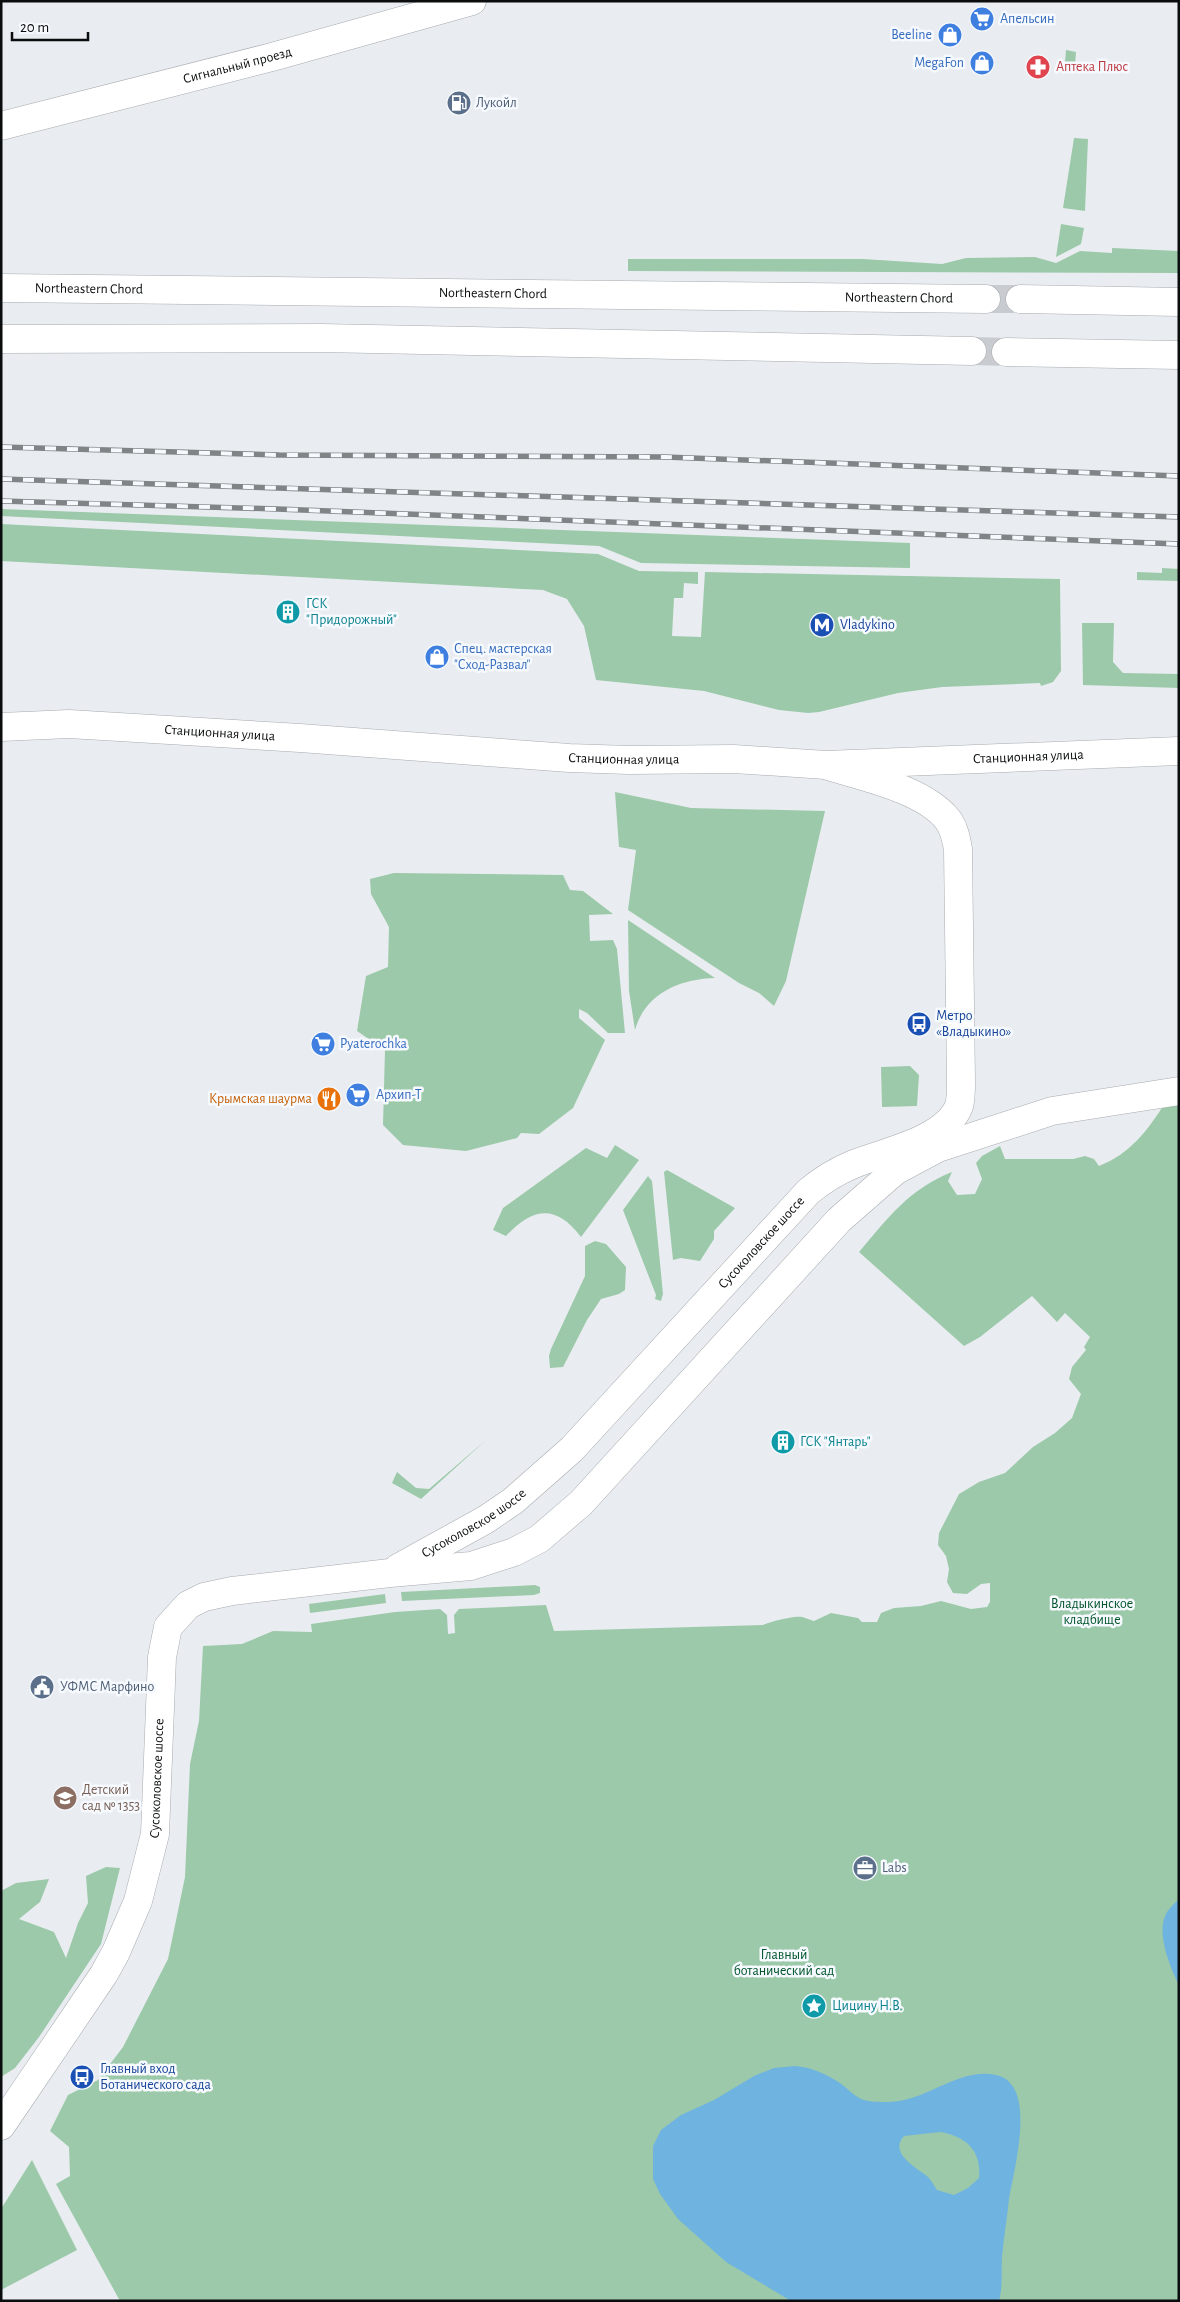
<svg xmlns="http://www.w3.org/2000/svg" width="1180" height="2302" font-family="'Alegreya Sans',sans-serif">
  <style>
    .green { fill: #9cc9a9 }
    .water { fill: #6fb3e1; fill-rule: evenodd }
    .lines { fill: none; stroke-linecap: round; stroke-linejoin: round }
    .primary-tunnel { stroke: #c8cbcf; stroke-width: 28; stroke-dasharray: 28 14; stroke-linecap: butt }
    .tertiary-casing { stroke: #a7abaf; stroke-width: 29 }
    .secondary-casing { stroke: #a7abaf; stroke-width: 29 }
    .primary-casing { stroke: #a7abaf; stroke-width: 29 }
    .tertiary { stroke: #fff; stroke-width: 28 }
    .secondary { stroke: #fff; stroke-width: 28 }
    .primary { stroke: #fff; stroke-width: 28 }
    .rail-casing { stroke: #808486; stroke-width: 5.5 }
    .rail { stroke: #f6fafe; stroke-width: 4; stroke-dasharray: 11; stroke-linecap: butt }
    .labels { text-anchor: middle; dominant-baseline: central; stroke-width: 5; stroke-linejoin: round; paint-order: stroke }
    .shop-label { font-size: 14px; fill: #366cbe; stroke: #f6fafe; text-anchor: start }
    .street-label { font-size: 14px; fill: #0a0c0d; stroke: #f6fafe }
    .health-label { font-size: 14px; fill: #be3a42; stroke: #f6fafe; text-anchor: start }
    .service-label { font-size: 14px; fill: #4e5e75; stroke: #f6fafe; text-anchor: start }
    .culture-label { font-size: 14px; fill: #0d838f; stroke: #f6fafe; text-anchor: start }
    .transit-label { font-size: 14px; fill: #164399; stroke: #f6fafe; text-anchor: start }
    .food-label { font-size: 14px; fill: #c56008; stroke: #f6fafe; text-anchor: end }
    .park-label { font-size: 14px; fill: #00552b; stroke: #f6fafe }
    .education-label { font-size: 14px; fill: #785e54; stroke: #f6fafe; text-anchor: start }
  </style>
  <rect width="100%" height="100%" fill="#e9edf1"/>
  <path class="green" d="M1066,50L1076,52L1075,65L1065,63Z
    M1074,138L1088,139L1085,211L1063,208Z
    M1061,224L1084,228L1081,244L1056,257Z
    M1112,248L1179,251V273L628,271V259H863L942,264L966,258L1035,257L1056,263L1080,251L1112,253Z
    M1,509L910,543V568L641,563L599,546L1,516Z
    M1,524L598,554L639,571L698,572V584L684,583L683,598H674L672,636L701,637L705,572L1060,579L1061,671L1053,682L1041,686L1040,683L942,687L898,693L819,712L808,713L779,710L704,691L596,680L584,626L567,599L543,590L1,561Z
    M1162,568L1179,569V581L1137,580V572L1162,573Z
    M1082,623H1114L1113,662L1123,673L1179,674V688L1083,685Z
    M615,792L691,808L825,811L786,981L774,1006L759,993L739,983L628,910L636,850L619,847Z
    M394,873L563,875L570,890L583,891L613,914L589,915L590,941L613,940L617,949L625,1033H608L587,1013L579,1009V1018L605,1040L573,1108L539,1134L521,1133L517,1138L466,1151L403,1145L383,1125L385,1050L357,1031L366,976L388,967L389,927L371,894L370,879Z
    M628,920L715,978C679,979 645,994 635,1030L629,991Z
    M910,1066L919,1075L917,1106L882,1107L881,1067Z
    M1179,1101V2301H120L56,2184L70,2176L69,2147L50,2131L68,2095L98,2080L123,2047L168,1959L185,1877L190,1764L199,1721L203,1646L242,1644L273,1631L312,1632L311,1624L395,1612L440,1609L447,1615L448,1634L455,1633L454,1615L459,1609L546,1605L554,1631L763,1625C769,1622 795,1615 802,1617C807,1618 809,1620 814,1621L831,1613L858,1618L862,1622H877L881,1613L894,1608L921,1606L941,1601L971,1609L987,1607L990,1602V1583L981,1584L967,1594L953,1593L947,1582L949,1569L946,1556L938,1545L939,1533L959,1494L979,1482L1005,1473L1033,1447L1055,1433L1072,1418L1081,1394L1069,1379L1072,1367L1086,1350L1084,1347L1090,1337L1065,1313L1057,1322L1032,1296L980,1337L964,1346L859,1252C888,1218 909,1189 952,1172L948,1181L957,1195L975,1194L982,1179L976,1163L982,1156L1000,1146L1005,1159H1073L1085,1156L1094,1159L1099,1166C1130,1154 1148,1130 1165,1103Z
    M615,1145L639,1160L581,1237C556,1204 533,1207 506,1236L493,1230L503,1208L586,1148L607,1158Z
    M667,1170L735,1208L714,1231V1239L700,1261L681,1258L673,1260L664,1172Z
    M648,1176L652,1181L663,1294L661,1301L655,1299L656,1295L623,1210Z
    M595,1241L606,1244L626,1267L625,1290L619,1294L601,1299L587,1320L563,1367L550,1368L549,1356L551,1349L585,1276V1246Z
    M486,1440L421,1499L392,1483L397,1472L416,1488L429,1489Z
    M535,1585L540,1587V1593L534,1595L402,1601L401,1592Z
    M385,1594L386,1603L310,1613L309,1604Z
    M106,1867L120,1868L101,1944L39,2037L15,2068L1,2077V1891L16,1883L49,1879L40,1902L19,1919L54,1932L66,1958L78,1923L88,1903L86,1876Z
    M32,2160L77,2250L1,2290V2209Z"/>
  <path class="water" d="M1179,1899V1985C1170,1967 1156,1933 1166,1914C1169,1908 1175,1903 1179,1899Z
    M795,2066C811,2067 826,2074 840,2083C847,2088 853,2095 861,2099C869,2102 879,2102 887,2102C925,2103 958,2067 996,2075C1039,2084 1013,2172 1009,2199C1007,2218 1004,2237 1002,2256C1001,2271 1003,2286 999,2301H791L726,2262L678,2219L660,2194L653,2179V2146L661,2130L681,2115L714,2100L754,2076L774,2068ZM940,2132C965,2136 982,2150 979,2178L968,2188L954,2195L937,2190C934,2186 932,2181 928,2177C917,2168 888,2153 904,2136Z"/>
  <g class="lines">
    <path class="primary-tunnel" d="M986,299H1020
      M972,351L1006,352"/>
    <defs>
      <g id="tertiary">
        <path id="s1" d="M398,1568L485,1520L513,1501L572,1449L808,1192C822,1180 837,1171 854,1164C884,1152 946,1140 959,1106C961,1099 961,1090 961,1083L958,849C956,838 954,828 948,820C924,789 863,777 828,766"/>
        <path id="s2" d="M1,2126L104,1974L116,1952L138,1901L155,1834L162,1657L168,1627L188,1605L204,1597L232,1591L390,1573L471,1566L514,1552L539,1539L581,1503L839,1220L895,1171L938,1148L1052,1111L1179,1091"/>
      </g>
      <g id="secondary">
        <path id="s3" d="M1,126L272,57L472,1"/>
        <path id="s4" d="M1,727L69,724L300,738L569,758L629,760L734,759L826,765L1179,751"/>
      </g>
      <g id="primary">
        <path id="s5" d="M1,288L986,299"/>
        <path d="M1020,299L1179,302"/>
        <path d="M1,339L321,338L972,351"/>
        <path d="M1006,352L1179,355"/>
      </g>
    </defs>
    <use href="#tertiary" class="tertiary-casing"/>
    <use href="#secondary" class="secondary-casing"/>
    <use href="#primary" class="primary-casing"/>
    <use href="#tertiary" class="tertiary"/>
    <use href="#secondary" class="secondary"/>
    <use href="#primary" class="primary"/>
    <defs>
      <path id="rail" d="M1,447L279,455L665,457L1179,476
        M1,479L1179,517
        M1,501L277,509L1179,544"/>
    </defs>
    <use href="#rail" class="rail-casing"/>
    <use href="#rail" class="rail"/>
  </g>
  <defs>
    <symbol id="supermarket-disc" viewBox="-11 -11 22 22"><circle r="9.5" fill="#3f7fe0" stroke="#f6fafe"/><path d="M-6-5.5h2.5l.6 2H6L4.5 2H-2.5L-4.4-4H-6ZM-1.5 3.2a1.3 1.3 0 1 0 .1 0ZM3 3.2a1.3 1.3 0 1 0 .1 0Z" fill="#fff"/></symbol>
    <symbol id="shop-disc" viewBox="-11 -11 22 22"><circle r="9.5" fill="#3f7fe0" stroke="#f6fafe"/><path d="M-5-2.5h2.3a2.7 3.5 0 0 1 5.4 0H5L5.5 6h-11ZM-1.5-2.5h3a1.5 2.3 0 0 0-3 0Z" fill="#fff"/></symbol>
    <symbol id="pharmacy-disc" viewBox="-11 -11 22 22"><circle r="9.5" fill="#e0444e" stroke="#f6fafe"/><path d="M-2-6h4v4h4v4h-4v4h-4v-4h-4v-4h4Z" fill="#fff"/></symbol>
    <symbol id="fuel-disc" viewBox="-11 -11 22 22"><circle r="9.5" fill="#5c6f8a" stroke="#f6fafe"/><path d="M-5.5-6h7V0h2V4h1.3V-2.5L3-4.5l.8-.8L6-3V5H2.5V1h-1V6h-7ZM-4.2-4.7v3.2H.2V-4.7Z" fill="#fff"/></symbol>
    <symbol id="building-disc" viewBox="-11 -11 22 22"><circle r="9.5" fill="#0f9aa8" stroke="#f6fafe"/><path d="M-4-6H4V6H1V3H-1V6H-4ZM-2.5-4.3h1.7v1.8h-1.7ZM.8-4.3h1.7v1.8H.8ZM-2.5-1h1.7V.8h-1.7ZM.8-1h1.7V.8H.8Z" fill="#fff"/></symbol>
    <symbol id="metro-disc" viewBox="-11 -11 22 22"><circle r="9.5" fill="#1a4fb4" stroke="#f6fafe"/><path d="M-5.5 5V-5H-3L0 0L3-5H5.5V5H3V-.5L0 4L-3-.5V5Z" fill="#fff"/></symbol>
    <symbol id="bus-disc" viewBox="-11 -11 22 22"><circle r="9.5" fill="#1a4fb4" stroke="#f6fafe"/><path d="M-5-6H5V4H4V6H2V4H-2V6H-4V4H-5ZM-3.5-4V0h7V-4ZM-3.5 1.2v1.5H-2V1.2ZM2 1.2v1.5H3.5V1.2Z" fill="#fff"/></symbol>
    <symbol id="restaurant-disc" viewBox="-11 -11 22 22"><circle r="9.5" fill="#e8710a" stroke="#f6fafe"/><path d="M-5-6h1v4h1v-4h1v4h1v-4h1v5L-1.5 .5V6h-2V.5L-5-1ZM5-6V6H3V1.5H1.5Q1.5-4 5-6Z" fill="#fff"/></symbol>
    <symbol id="civic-disc" viewBox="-11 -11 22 22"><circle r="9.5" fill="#5c6f8a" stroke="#f6fafe"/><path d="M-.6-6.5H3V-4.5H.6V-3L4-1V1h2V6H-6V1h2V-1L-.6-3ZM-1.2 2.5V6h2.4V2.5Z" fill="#fff"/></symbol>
    <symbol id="school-disc" viewBox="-11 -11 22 22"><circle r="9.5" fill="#8d6e63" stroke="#f6fafe"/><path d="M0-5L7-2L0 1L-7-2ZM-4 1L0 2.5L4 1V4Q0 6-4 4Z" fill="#fff"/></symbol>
    <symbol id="office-disc" viewBox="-11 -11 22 22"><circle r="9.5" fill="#5c6f8a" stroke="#f6fafe"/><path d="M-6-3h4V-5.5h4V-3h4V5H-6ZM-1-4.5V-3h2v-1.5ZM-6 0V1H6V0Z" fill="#fff"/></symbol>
    <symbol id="sight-disc" viewBox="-11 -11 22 22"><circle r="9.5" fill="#0f9aa8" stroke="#f6fafe"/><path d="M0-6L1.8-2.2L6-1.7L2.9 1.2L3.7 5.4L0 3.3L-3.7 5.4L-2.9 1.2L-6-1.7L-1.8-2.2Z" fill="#fff"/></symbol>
  </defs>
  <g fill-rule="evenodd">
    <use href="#supermarket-disc" x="968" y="5" width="28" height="28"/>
    <use href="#shop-disc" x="936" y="21" width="28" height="28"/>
    <use href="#shop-disc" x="968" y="49" width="28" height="28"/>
    <use href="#pharmacy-disc" x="1024" y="53" width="28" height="28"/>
    <use href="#fuel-disc" x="445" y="89" width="28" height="28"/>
    <use href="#building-disc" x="274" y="598" width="28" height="28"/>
    <use href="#metro-disc" x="808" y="611" width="28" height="28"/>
    <use href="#shop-disc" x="423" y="643" width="28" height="28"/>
    <use href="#bus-disc" x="905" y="1010" width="28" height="28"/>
    <use href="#supermarket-disc" x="309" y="1030" width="28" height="28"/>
    <use href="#supermarket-disc" x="344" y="1081" width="28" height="28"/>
    <use href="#restaurant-disc" x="315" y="1085" width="28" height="28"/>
    <use href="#building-disc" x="769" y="1428" width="28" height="28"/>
    <use href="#civic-disc" x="28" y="1673" width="28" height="28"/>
    <use href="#school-disc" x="51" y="1784" width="28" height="28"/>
    <use href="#office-disc" x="851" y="1854" width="28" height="28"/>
    <use href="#sight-disc" x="800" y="1992" width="28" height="28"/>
    <use href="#bus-disc" x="68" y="2063" width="28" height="28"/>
  </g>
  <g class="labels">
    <g class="shop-label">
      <text x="1000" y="19">Апельсин</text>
      <text x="932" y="35" text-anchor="end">Beeline</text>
      <text x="964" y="63" text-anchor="end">MegaFon</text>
      <text x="454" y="649">Спец. мастерская<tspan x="454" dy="16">"Сход-Развал"</tspan></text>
      <text x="340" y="1044">Pyaterochka</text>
      <text x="376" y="1095">Архип-Т</text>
    </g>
    <g class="street-label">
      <text stroke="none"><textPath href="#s3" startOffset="244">Сигнальный проезд</textPath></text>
      <text stroke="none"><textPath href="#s5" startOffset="88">Northeastern Chord</textPath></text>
      <text stroke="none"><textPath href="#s5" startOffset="492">Northeastern Chord</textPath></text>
      <text stroke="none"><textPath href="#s5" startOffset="898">Northeastern Chord</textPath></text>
      <text stroke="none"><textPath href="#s4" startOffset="219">Станционная улица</textPath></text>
      <text stroke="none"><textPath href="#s4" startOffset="1029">Станционная улица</textPath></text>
      <text stroke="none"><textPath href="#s4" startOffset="624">Станционная улица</textPath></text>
      <text stroke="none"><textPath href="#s1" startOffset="492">Сусоколовское шоссе</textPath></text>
      <text stroke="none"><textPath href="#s1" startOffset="88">Сусоколовское шоссе</textPath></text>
      <text stroke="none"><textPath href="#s2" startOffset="389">Сусоколовское шоссе</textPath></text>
    </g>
    <g class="health-label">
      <text x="1056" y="67">Аптека Плюс</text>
    </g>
    <g class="service-label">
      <text x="476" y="103">Лукойл</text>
      <text x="60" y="1687">УФМС Марфино</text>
      <text x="882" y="1868">Labs</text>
    </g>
    <g class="culture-label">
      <text x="306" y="604">ГСК<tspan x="306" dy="16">"Придорожный"</tspan></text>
      <text x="800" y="1442">ГСК "Янтарь"</text>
      <text x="832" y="2006">Цицину Н.В.</text>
    </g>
    <g class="transit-label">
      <text x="840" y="625">Vladykino</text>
      <text x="936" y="1016">Метро<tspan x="936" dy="16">«Владыкино»</tspan></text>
      <text x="100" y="2069">Главный вход<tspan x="100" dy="16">Ботанического сада</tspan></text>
    </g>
    <g class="food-label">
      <text x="312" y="1099">Крымская шаурма</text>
    </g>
    <g class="park-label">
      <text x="1092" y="1604">Владыкинское<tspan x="1092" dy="16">кладбище</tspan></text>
      <text x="784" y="1955">Главный<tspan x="784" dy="16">ботанический сад</tspan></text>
    </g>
    <g class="education-label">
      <text x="82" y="1790">Детский<tspan x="82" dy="16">сад № 1353</tspan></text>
    </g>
  </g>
  <rect width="1180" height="2302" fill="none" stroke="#0a0c0d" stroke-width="5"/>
  <path d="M12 32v8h76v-8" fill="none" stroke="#0a0c0d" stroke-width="2.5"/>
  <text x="20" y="32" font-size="15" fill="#0a0c0d" stroke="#f6fafe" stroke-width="4" paint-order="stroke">20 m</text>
</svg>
